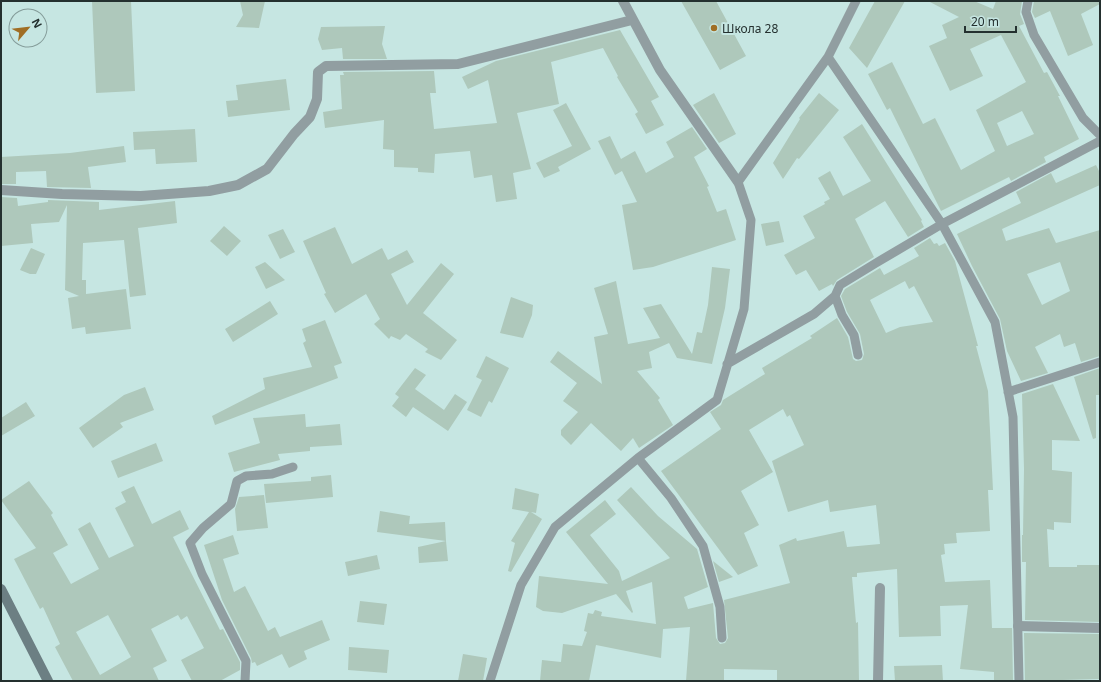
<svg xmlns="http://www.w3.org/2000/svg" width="1101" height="682" font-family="'Noto Sans',sans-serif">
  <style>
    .building { fill: #aec8bb; fill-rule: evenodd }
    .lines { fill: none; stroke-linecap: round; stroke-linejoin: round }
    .lane { stroke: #919ea1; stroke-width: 9 }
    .street { stroke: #919ea1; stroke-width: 10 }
    .secondary { stroke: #6c7f83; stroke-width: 10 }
    .poi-dot { fill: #a06e24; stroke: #c6e6e2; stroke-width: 1.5 }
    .labels { text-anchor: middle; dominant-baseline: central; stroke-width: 4; stroke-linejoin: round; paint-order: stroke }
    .poi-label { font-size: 12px; fill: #24302f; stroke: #c6e6e2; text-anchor: start }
  </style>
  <rect width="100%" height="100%" fill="#c6e6e2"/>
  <path class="building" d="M92,1H131L135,91L96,93Z
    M240,1H265L259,28L236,27L243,15Z
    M681,1H716L746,56L720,70Z
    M875,1H905L867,68L849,48Z
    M928,1H974L993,9L996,1H1022L1020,14L1024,24L1019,26L1044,73L1047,72L1060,96H1058L1079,139L1044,157L1046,162L1011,181L1009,177L941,211L890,108L887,110L868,74L892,62L923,124L935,118L961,170L995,151L976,110L1026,82L1001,35L970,49L983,76L950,91L929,46L947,38L942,25L959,17ZM1022,111L1034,134L1007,146L997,123Z
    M1034,1H1100V4L1081,14L1093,45L1068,56L1050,11L1035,18L1032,12Z
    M385,26L382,44L387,59H343L342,48L322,50L318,39L321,27Z
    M620,30L659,97L651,101L664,125L646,134L635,114L638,112L617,77L618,76L603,48L551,62L559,104L517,113L531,169L513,173L517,199L496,202L492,175L474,178L470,151L435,154L434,173L418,172V168L394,167V150L383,149L384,120L325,128L323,112L342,109L340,75H344L343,72L434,71L436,93H430L434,129L497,123L488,80L468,89L462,77L496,61Z
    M286,79L290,110L228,117L226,101L238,100L236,85Z
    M714,93L736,134L719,143L693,105Z
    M819,93L839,110L799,159L797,158L783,179L773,163L800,119L799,118Z
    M566,103L591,149L558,167L560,171L544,178L536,163L572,146L553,110Z
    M862,124L922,220L921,221L924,227L908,237L885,201L855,219L874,257L837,280L833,286L832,284L819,291L806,270L796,275L784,255L815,238L803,216L825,204L824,202L830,199L818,178L830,171L843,196L871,181L843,137Z
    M692,127L707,149L694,157L709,186L707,187L717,212L726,209L736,240L653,267L633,270L622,205L637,202L622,171L615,175L598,141L610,136L621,159L635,151L646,173L674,157L666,142Z
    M195,129L197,162L156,164L155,149L134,150L133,132Z
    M124,146L126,162L88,167L91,188L47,187L46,171L16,172V184H1V157L70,153Z
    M1096,165L1100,173V185L1002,229L1006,241L1049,228L1056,243L1100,230V356L1081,362L1075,343L1064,347L1060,334L1035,347L1048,373L1021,381L1007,351L1000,319L972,266L957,234L1021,203L1016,192L1051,173L1056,183ZM1060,262L1070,291L1042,305L1027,274Z
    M1,197L17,198L18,206L48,202V200L99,202V210L175,201L177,223L138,228L146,295L130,297L124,240L83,243L82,280H86V294L126,289L131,329L86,334L85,327L72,329L68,298L79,296L65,290L67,205L59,222L31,224L33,243L1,246Z
    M779,221L784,242L766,246L761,224Z
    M224,226L241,241L227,256L210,241Z
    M335,227L352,264L382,248L388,260L407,250L414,262L391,274L407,305L441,263L454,274L423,313L457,340L441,360L425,352L428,349L406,334L400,340L391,336L389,339L374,324L380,319L366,294L335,313L324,294L326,293L303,241Z
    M283,229L295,252L280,259L268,235Z
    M930,238L934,244L937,243L939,246L945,243L955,261L978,346H976L988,391L993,490H988L990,531L956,533L957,543L944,544L945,554L941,555L945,582L990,580L992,628H1012L1013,681H994V672L960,669L968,605L940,606L941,636L899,637L897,569L857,573V577H852L856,623L858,622L859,681H777V670L724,669V681H686L690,627L663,629L661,658L596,645L589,681H540L542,660L561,662L563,644L582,646L587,632L584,631L588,613L593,614L595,610L602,612L601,616L656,624L652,582L626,591L633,612L632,613L616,594L562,613L543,611L536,607L539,576L608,584L566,532L605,500L616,514L590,535L619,571L622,581L670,558L617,500L631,487L658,516L697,549L708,587L684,597L688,609L713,603L716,638L720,644L725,643L728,638L724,600L790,583L779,545L796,538L797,541L844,531L847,547L880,544L876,505L830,512L828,500L788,512L772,461L804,445L790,415L787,417L783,409L749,430L773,472L741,491L759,525L744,533L758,566L738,575L661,471L721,429L710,412L721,405L723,400L765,374L762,368L812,338L810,336L837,318L848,337L853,359L856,361L862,360L864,354L860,334L847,312L841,296L845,289L880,268L884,275L919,256L914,248ZM905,281L909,289L914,286L933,322L900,327L886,333L870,300Z
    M31,248L45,254L36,274H30L20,270Z
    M265,262L285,280L266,289L255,267Z
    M712,267L730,269L725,308L712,364L677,358L669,343L649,352L652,368L637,371L660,398L658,400L673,425L639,448L633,438L621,451L591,423L571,445L561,435V430L578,412L563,401L577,383L550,362L558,351L602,384L594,337L608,334L594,288L616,281L628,344L660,338L643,308L661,304L692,354L697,332L702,333L708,305Z
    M511,297L533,305L532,315L523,338L500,333Z
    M270,301L278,314L233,342L225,329Z
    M325,320L342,363L334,366L338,378L215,425L212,416L265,389L263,378L312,367L303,343L306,341L302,329Z
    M486,356L509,368L492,403L489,401L481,417L467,410L482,380L476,377Z
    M415,368L426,375L415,389L444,410L455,394L467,402L448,431L413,407L406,417L392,406L399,397L395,394Z
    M1100,368V395H1096V438L1093,439L1074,377Z
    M1053,384L1080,441L1052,440V470L1072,472L1071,523L1054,522V530L1047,529L1049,567H1077V565H1100V622L1025,620L1026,562H1022V535H1023L1024,469L1022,394Z
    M145,387L154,410L120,423L123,427L93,448L79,428L124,395Z
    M26,402L35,416L1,436V418Z
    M305,414L306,427L340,424L342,445L310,447V451L278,454L280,460L234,472L228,453L260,443L253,418Z
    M156,443L163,461L118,478L111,461Z
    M331,475L333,497L266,503L264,484L311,481V477Z
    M29,481L53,513L51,515L68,545L53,553L71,584L99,569L78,529L90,522L109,558L134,546L115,508L126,502L121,492L134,486L152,524L180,510L189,529L173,537L220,630L223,629L240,662V670L220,681H192L181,660L204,648L187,616L181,620L178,615L151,629L167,661L153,668L159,681H73L55,647L60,644L43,607L40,609L14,559L36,548L1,500ZM108,615L131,657L100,675L76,632Z
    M515,488L539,494L536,513L531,512L542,519L511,572L508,571L515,543L511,541L529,512L512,509Z
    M264,495L268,528L237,531L235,509L239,497Z
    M380,511L410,516L409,524L445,522L446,541L377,532Z
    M233,535L239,554L223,559L234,592L245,586L268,631L275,627L280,637L322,620L330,640L304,651L307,659L289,668L282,654L257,666L255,662L252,663L251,658L222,600L204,545Z
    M446,541L448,561L419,563L418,547Z
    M377,555L380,569L348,576L345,562Z
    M713,561L733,577L719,582Z
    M360,601L387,604L384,625L357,622Z
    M1024,633L1100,634V679L1025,681Z
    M349,647L389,650L387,673L348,670Z
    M463,654L487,658L483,681H458Z
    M942,665L943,681H895L894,666Z"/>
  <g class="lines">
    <path class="lane" d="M1028,1L1026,12L1034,35L1083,118L1100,135
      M828,57L942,224L995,322L1013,417L1019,681
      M835,296L842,315L854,335L858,355
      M727,364L814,314L835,296L840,285L876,263L942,224L1100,141
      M1008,392L1100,362
      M638,458L671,498L703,546L720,607L722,638
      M245,681L246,661L202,574L190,543L203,528L231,504L237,481L246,476L272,474L293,467
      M490,681L521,585L555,527L638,458L717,400L744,309L751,220L738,182L828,57L856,1"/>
    <path class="street" d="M623,1L660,70L738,182
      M1,190L62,194L141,196L209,191L238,185L267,169L294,134L310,117L317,99L318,72L326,66L458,64L632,20
      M1018,626L1100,628
      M878,681L880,588"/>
    <path class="secondary" d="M1,589L48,681"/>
  </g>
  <circle class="poi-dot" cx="714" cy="28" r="4"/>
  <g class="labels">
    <g class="poi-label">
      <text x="722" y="28">Школа 28</text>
    </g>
  </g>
  <rect width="1101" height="682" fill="none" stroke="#24302f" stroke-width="4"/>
  <g transform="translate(28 28) rotate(62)"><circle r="19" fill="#c6e6e2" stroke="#859d9a"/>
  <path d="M0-3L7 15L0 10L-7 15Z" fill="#a06e24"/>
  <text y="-6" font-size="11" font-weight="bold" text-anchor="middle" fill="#24302f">N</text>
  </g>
  <path d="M965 26v6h51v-6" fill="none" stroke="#24302f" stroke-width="2"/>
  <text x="971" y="26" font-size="12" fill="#24302f" stroke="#c6e6e2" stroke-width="3" paint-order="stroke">20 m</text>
</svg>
